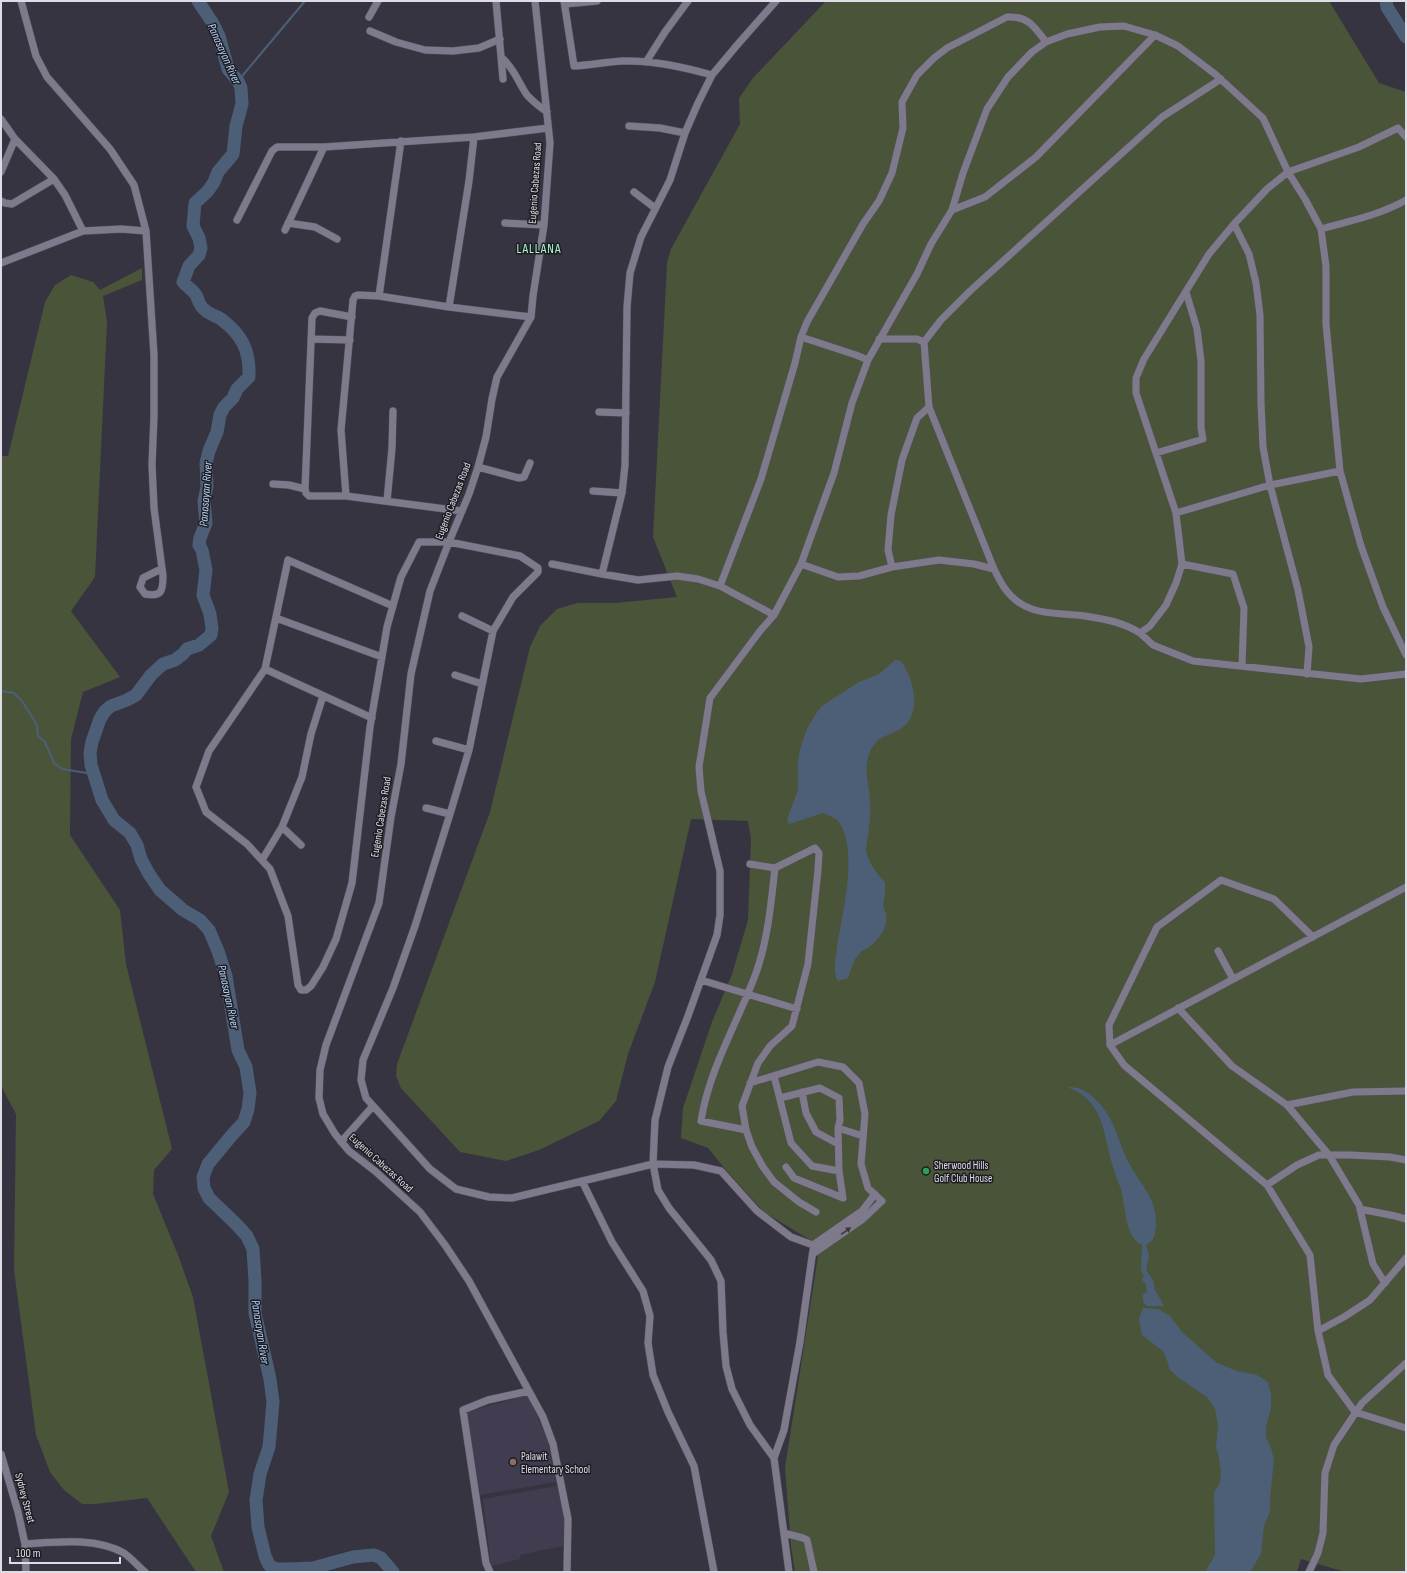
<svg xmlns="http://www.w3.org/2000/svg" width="1407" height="1573" font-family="'Sofia Sans Condensed',sans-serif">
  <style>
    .built { fill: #413c50 }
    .green { fill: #4a5439 }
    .water { fill: #4d5f77 }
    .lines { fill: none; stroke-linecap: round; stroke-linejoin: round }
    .stream { stroke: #4d5f77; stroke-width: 2 }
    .river { stroke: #4d5f77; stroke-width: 13 }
    .minor-casing { stroke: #54515d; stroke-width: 8 }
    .minor { stroke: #7e7a8b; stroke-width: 7 }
    .oneway { fill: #3b3842 }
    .leisure-dot { fill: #2e9e5b; stroke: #1e1c23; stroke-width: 1.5 }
    .education-dot { fill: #8d6e63; stroke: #1e1c23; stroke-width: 1.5 }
    .labels { text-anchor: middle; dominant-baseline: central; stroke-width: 3; stroke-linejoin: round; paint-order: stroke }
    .street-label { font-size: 11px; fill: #dedce5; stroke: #1e1c23 }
    .poi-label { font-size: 11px; fill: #dedce5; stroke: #1e1c23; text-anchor: start }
    .water-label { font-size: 12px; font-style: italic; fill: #b8d4f9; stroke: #1e1c23 }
    .quarter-label { font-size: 13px; letter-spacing: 1px; fill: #a6f8cd; stroke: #1e1c23 }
  </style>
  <rect width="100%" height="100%" fill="#373442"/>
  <path class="built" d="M528,1395L548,1441L556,1482L480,1495L466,1412Z
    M557,1486L566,1520L567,1545L520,1555V1559L491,1566L483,1499Z"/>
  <path class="green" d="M826,1H1329L1379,83L1406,92V1572H1343L1342,1571L1301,1559L1297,1572H795L791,1546L785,1468L818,1256L812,1241L764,1212L725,1169L708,1148L681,1138L683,1108L712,1022L732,974L748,920L751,839L748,821L691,819L655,982L628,1054L616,1101L599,1121L539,1150L506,1161L460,1152L401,1088L396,1076L397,1064L490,812L530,647L540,626L557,609L577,603H615L677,597L653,537L667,263L671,249L740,124L739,98L753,78Z
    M142,268V280L103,296L107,322L95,577L71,611L120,677L83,692L71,739L70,835L120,910L126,964L172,1149L154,1170L153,1194L178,1255L193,1297L229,1492L211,1536L224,1572H196L147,1498L95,1504H82L64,1490L50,1472L36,1435L14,1270L16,1114L1,1086V456H8L45,302L55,285L71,275L93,282L100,290Z"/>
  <path class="water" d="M895,660L901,661C914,679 923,715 900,729C886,738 878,734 870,752C862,771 870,784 870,803C871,813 869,825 868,836C867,840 866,846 866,851C869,862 876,874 885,882V892L883,907C892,920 882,937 870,946C867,949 862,950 860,953C853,960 851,969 848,978L838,981C832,972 836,957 837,948C842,914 859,851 839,822C836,818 828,815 823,813L789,824L787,819L798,790V762L800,749L807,729L815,715L821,707L834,698L859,682L879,674Z
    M1067,1087C1079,1087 1085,1090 1094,1098C1115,1116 1117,1141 1130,1165C1141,1186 1157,1198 1156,1225C1155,1235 1155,1239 1146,1245L1149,1256L1146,1270L1153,1280L1155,1290L1164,1306H1147L1143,1302V1294L1147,1292L1146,1284L1143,1281L1142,1277H1144L1141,1269L1142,1245C1126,1239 1125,1207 1122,1193C1120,1185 1116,1178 1114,1170C1103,1137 1106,1101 1067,1087Z
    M1143,1308L1158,1309L1170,1316L1183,1333L1217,1363L1237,1371L1257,1375L1268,1382L1271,1395V1409L1266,1426V1437L1271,1448L1274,1459L1270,1499V1512L1264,1525L1261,1554L1250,1572H1205L1215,1555L1214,1492L1220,1483L1221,1473L1219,1458L1216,1447L1218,1425L1215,1409L1207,1397L1179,1378L1170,1370L1164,1352L1142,1335L1139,1319Z"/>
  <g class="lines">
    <path class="stream" d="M238,81L305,1
      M1,691L14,693L22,701L34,720L37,726L38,736L45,742L54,763L62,769L93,774"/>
    <path class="river" d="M198,1L212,22L219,36L228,69L238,81L241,88L242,104L236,126L233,154L218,172L214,182L208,191L195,203L193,226L199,238L201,248L199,255L189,266L183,282C187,287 195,291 197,297C199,302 200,307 205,310C209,314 216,316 221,319C242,335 250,350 249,377L237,389L233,398L224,407L220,415L217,432L209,451L206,463L207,487L204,501L206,523L200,538L199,545L202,550L206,570L203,595L210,614L212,629L211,635L199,645L187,649L183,654L175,660L163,664L151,675L136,695L127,700L111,706L105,711L100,719L92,742L90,753L91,765L102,800L114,820L130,833L137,845L141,859L149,874L160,890L183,910L200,920L209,930L218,951L226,976L238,1050L246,1067L250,1093L248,1109L244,1122L232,1135L208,1164L203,1177L204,1188L209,1198L236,1224L247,1236L253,1249L255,1281V1313L270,1379L273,1402L269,1447L260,1474L256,1500L258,1527L265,1556L269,1565L275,1569H289L313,1568L353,1557L374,1555L381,1558L393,1572
      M1386,1L1387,7L1406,37"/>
    <defs>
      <path id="minor" d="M21,1L36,56L47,77L110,149L134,185L146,231L154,355V416L152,465L154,508L163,576C163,592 161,597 145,594L140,587L143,578L161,569
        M496,1L503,79
        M535,1L550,143L544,225L533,296L531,317L497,377L492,399L486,437L478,467L469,494L449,542L430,591L411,674L401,764L391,817L379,903L326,1045L320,1070L319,1098L323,1114L335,1134L349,1151L375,1171L420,1212L445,1245L469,1281L543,1417L553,1444L568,1519L567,1572
        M564,1L574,66C590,65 607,62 623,61C653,60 684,67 712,75
        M565,4L597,1
        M369,17L378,1
        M370,31L396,42L425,50L453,51L479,48L500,39
        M502,58C514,68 518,82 527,95C533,102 540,107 547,112
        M646,62L665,32L688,1
        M1221,79L1162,117L970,291L941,320L924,342L929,407L994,569C997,575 1001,584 1006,590C1026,617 1055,612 1085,616C1104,619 1123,622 1140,633L1150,626L1166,605L1176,583L1182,564L1176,513L1136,393V378L1144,359L1209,254L1234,224L1267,189L1288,172L1359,147L1398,128L1406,137
        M1,119L15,139L54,179L65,195L83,231
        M629,126L660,128L685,133
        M401,141L379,296L358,295L355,296L353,300L341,430L346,496L461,511
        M1,172L15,139
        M634,192L655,208
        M1,201L5,203L12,204L54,179
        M952,210L985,197L1036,157L1155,35
        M237,220L272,151L277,147H324L474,137L548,128
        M288,223L315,227L337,239
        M505,223L544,225
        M1234,224L1249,254L1256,283L1260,315L1261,403L1263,447L1270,485L1298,590L1309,647L1307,674
        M1321,229C1349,221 1380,215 1406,200
        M285,230L324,147
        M1,263L83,231L121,229L146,231
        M379,296L449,307L531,317
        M449,307L469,181L474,137
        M801,337L856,355L868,360
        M311,339L350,340
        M879,339H917L924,342
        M599,412L626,413
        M1156,453L1203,439L1201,428V361L1197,329L1186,292
        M478,467L519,478L524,477L530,463
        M273,484L289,485L305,489
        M593,491L622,493
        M346,496H309L306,493L305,489L312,318L315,313L320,311L352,317
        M387,501L392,448L393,411
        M1176,513L1270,485L1340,471
        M552,564L602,574L638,580L677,576L698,579L720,586L774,615
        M801,564L838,577L859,576L892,567L939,560L974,564L994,569
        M1182,564L1233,574L1244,608L1242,666
        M892,567L888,550L891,515L902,460L917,418L929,407
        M602,574L622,493L625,465L627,307L630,273L641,237L670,180L685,133L698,103L712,75L738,44L776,1
        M720,586L761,479L795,363L801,337L807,322L863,224L879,201L892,173L903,128L902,102L917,75L934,58L947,48L1007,17C1028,16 1034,26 1046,42
        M393,606L288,560L265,669L209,751L196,787L206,812L247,844L270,869L288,916L298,985L301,990H306L311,986L323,967L336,939L352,883L370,727L387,627L401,577L419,542H449L520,556L538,568V572L513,597L493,631L469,750L450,814L415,926L393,988L363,1060L361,1080L366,1098L430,1169L456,1189L489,1197L512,1198L653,1164L694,1165L721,1171L757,1211L791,1237L813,1245
        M462,616L493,631
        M276,618L382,657
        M1140,633L1153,645L1193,661L1361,679L1406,674
        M265,669L372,718
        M455,675L482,684
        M436,741L469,750
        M426,808L450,814
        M282,827L301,845
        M262,860L282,827L302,777L311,734L323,696
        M750,864L775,868L815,848L819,853L818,870L808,964L792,1026L770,1046L758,1063L742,1106L746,1130L752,1147L763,1167L774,1182L799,1202L816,1212
        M1313,937L1274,899L1221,880L1157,927L1109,1025L1110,1045L1124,1065L1267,1185L1310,1255L1318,1331L1328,1375L1355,1412L1406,1428
        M1218,951L1233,979
        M701,980L797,1009
        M1178,1008L1232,1066L1287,1105L1329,1155L1359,1205L1373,1264L1385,1283
        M1110,1045L1406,887
        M774,1076L791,1143L812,1166L839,1171
        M750,1083L818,1062L843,1067L859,1083L865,1114L861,1164L868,1188L882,1201L863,1219L814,1253
        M802,1092L806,1113L816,1132L838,1144
        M780,1098L820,1088L839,1098L840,1120L838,1128L839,1171L843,1198L794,1178L786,1167
        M1287,1105L1353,1092L1406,1091
        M838,1128L863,1136
        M746,1130L701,1121C709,1069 738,1022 756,973C768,939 771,903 775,868
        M341,1142L373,1106
        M582,1181L612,1242L643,1291L650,1316L648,1343L653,1375L668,1412L694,1466L714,1572
        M1267,1185L1297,1165L1319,1155H1350L1390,1157L1406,1160
        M1360,1209L1395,1216L1406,1219
        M813,1245L862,1211L875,1194
        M1318,1331L1344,1317L1370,1300L1406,1258
        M1,1454L18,1512L25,1544L26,1572
        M774,1458L784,1430L800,1342L813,1250
        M784,1533L803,1538L807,1540L814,1572
        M25,1544C57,1542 95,1537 124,1553C131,1558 138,1566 145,1572
        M490,1572L486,1563L463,1410L488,1400L529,1391
        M789,1572L774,1458L750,1425L732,1389L726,1366L723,1332L721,1281L711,1260L669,1208L658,1190L653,1164L655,1120L668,1067L688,1016L717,935L720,915V871L701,791L699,767L710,698L760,631L774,615L801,564L834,473L852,403L868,360L917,274L931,244L952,210L963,173L987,109L1008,77L1032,52L1046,42L1067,34L1100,27L1124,26L1155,35L1178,46L1215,74L1263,118L1288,172L1305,199L1321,229L1326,266V324L1340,471L1361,546L1383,607L1406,655
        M1309,1572L1318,1553L1323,1533L1325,1473L1334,1445L1362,1403L1406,1363"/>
    </defs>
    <use href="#minor" class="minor-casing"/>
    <use href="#minor" class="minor"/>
  </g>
  <defs><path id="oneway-solid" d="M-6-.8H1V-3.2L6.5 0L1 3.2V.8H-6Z"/></defs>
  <use class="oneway" href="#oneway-solid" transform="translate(846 1231) rotate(-35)"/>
  <circle class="leisure-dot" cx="926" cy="1171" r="4"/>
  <circle class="education-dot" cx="513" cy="1462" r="4"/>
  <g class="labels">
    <g class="street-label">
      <text transform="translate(535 183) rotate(-86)">Eugenio Cabezas Road</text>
      <text transform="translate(453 501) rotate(-69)">Eugenio Cabezas Road</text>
      <text transform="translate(381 817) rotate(-81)">Eugenio Cabezas Road</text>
      <text transform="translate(381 1163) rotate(42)">Eugenio Cabezas Road</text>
      <text transform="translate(25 1498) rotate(75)">Sydney Street</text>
    </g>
    <g class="poi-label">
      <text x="934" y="1165">Sherwood Hills<tspan x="934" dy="13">Golf Club House</tspan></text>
      <text x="521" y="1456">Palawit<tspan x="521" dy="13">Elementary School</tspan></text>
    </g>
    <g class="water-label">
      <text transform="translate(224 54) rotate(66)">Panasayan River</text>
      <text transform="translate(206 494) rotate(-86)">Panasayan River</text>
      <text transform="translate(228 997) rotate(78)">Panasayan River</text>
      <text transform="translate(260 1332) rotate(81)">Panasayan River</text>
    </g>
    <g class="quarter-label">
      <text x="539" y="249">LALLANA</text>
    </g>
  </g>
  <rect width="1407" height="1573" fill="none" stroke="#dedce5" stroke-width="4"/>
  <path d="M10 1557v6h110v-6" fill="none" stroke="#dedce5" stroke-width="2"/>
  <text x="16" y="1557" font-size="12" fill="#dedce5" stroke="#1e1c23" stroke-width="3" paint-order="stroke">100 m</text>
</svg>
